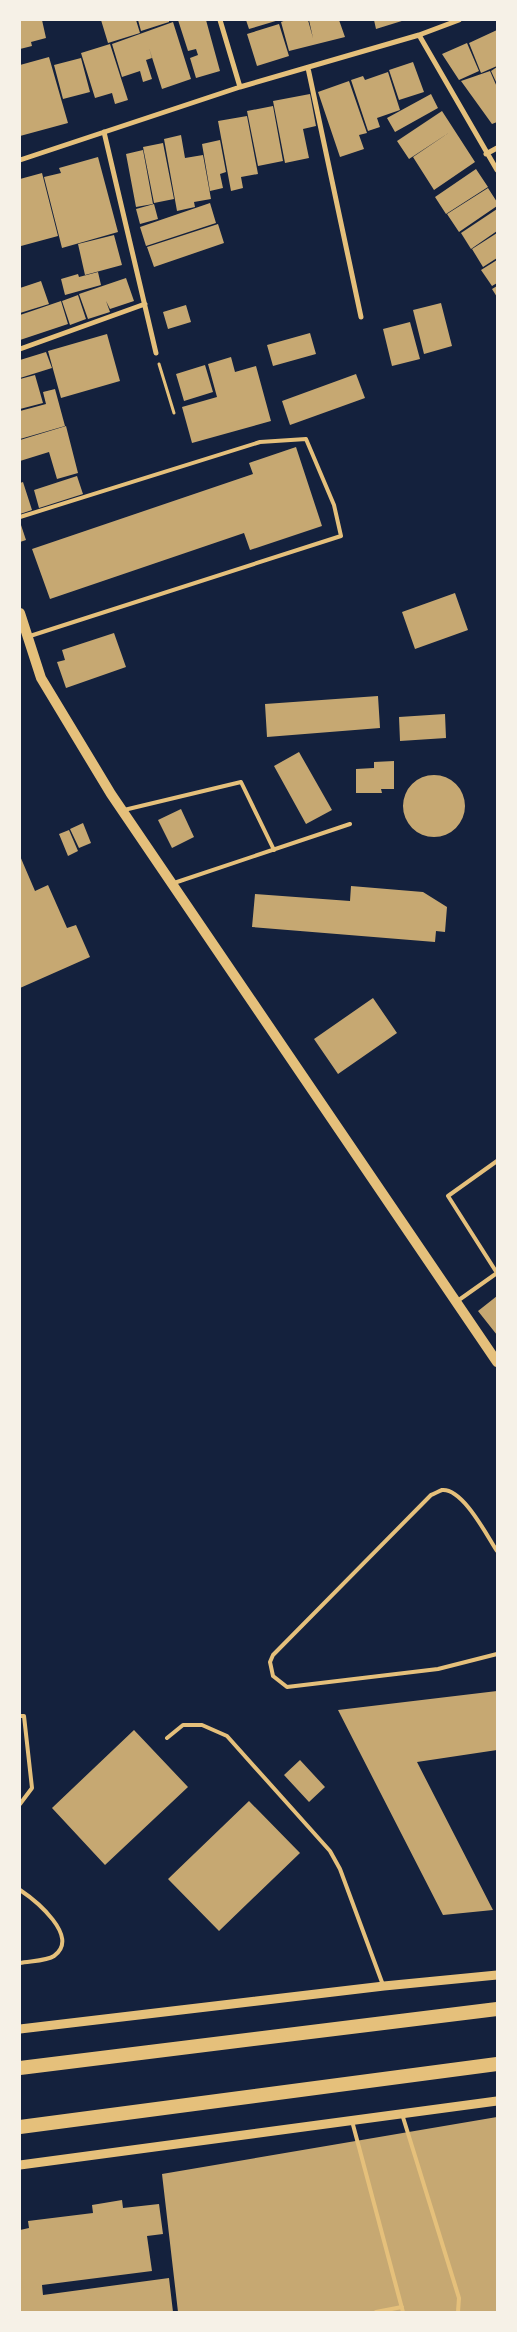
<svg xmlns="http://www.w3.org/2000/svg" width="517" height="2332" font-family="'PT Sans',sans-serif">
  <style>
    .building { fill: #c6a872 }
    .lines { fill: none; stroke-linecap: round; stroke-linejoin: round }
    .path { stroke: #e5c07b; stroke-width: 3 }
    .service { stroke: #e5c07b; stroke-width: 4 }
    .minor { stroke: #e5c07b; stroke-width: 5 }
    .tertiary { stroke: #e5c07b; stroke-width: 9 }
    .secondary { stroke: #e5c07b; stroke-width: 10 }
    .trunk { stroke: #e5c07b; stroke-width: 14 }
  </style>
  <rect width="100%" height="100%" fill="#14213d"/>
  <path class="building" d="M20,20H42L46,38L31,42L32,46L20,49Z
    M101,20H136L140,33L108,43Z
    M138,20H169V22L141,31Z
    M178,20H206L220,71L196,78L190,58L198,55L196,49L188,51Z
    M246,20H279L249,29Z
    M286,20H308L313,38L309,20H339L345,37L289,51L281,22Z
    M374,20H405L376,29Z
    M173,22L191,79L162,89L149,48L152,58L146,60L152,79L143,82L140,71L122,77L112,44Z
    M279,24L289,56L257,66L247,34Z
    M497,30V66L481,73L469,43Z
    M467,43L479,71L459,80L442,54Z
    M110,44L128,100L115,104L112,93L95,98L81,53Z
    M49,57L68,123L20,136V65Z
    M81,58L90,92L63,99L54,65Z
    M413,62L424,92L399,100L389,70Z
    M497,67V84L491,71Z
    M490,71L497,87V122L492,124L461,81Z
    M388,72L400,110L377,118L380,127L368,131L351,80L363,76L365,80Z
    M349,81L367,133L359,135L364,149L340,157L318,92Z
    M310,94L316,126L303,129L309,158L285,163L273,101Z
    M431,94L438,108L395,132L387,118Z
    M273,106L283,161L258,166L247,111Z
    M442,111L475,162L434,190L413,157L450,132L409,159L397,141Z
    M247,116L258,174L241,177L243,188L231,191L218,121Z
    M181,135L185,158L203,155L211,199L194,202L195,207L177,211L164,139Z
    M220,140L226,172L220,174L223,188L210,191L202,144Z
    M163,143L174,199L154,203L143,147Z
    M143,150L153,204L136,207L126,154Z
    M98,157L118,232L62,248L44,177L61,173L59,168Z
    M476,169L488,187L446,214L435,197Z
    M42,173L58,236L21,246L20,179Z
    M488,188L497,202V206L459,232L447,214Z
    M210,203L216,223L146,246L140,227Z
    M154,204L158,219L140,224L136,209Z
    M497,209V231L471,249L461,233Z
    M218,224L224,243L154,267L147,247Z
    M497,233V258L483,267L472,249Z
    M114,235L122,265L85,275L78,244Z
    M497,260V283L492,286L481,270Z
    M98,272L101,285L65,295L61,279L78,274L79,277Z
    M126,278L134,301L110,309L106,301L110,312L88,319L79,294Z
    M41,281L49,304L20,313V288Z
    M497,286V297L492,289Z
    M78,295L86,319L70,325L62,301Z
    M61,301L68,324L20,340V315Z
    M441,303L452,346L424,354L413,310Z
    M186,305L191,322L168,329L163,312Z
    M410,322L420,359L392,366L383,329Z
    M310,333L316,354L273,366L267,345Z
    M107,334L120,381L61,398L48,351Z
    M46,352L52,368L20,378V360Z
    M231,357L235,372L256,366L271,421L192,443L182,407L217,397L208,364Z
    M205,365L213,392L184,401L176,374Z
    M356,374L365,398L290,425L282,401Z
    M35,375L43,403L20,409V379Z
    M55,389L65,426L20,439V411L46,404L43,392Z
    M66,426L78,473L57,479L49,452L20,461V440Z
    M296,447L322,526L250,550L244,533L50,599L32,549L253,474L249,463Z
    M77,476L83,494L39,508L34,490Z
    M23,482L32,510L20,514V483Z
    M20,522L26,540L20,542Z
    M455,593L468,630L415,649L402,612Z
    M114,633L126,667L66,688L57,662L65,660L62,650Z
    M378,696L380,728L267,737L265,704Z
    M445,714L446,738L400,741L399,717Z
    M299,752L332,810L306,824L274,766Z
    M394,761V789H381L382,793H356V769L374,768V762Z
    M403 806a31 31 0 1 1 62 0a31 31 0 1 1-62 0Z
    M181,809L194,837L172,848L158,820Z
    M83,823L91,843L79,848L70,829Z
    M69,830L78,851L68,856L59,834Z
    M20,856L35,891L48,885L67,928L76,925L90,957L20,988Z
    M351,886L423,892L447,907L445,932L436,931L435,942L252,927L255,894L350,901Z
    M373,998L397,1033L338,1074L314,1039Z
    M497,1296V1335L478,1311Z
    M497,1691V1750L417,1762L493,1910L443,1915L338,1710Z
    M134,1730L188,1787L105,1865L52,1808Z
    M300,1760L325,1787L309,1802L284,1775Z
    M249,1801L300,1853L219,1931L168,1879Z
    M497,2117V2312H178L162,2174Z
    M122,2200L123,2208L159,2204L163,2234L147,2236L152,2271L42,2285L43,2295L169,2278L173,2312H20V2230L29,2228L28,2221L93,2213L92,2205Z"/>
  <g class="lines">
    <path class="path" d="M159,364L174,413"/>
    <path class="service" d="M20,517L260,442L306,439L334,505L341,536L30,636
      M124,810L241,782L274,850
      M174,883L350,824
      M497,1161L448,1196L497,1273
      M456,1302L497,1273
      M497,1551C487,1536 463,1488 442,1490C439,1491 434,1494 431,1495L273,1655L270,1662L273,1676L287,1687L438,1669L497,1654
      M20,1716H24L32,1788L20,1804
      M167,1738L183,1725H202L227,1736L330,1851L340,1869L383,1985
      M20,1890C35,1900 81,1937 54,1956C47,1961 29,1961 20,1963
      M402,2114L459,2298L458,2312
      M352,2121L403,2312
      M376,2312L402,2307"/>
    <path class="minor" d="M220,20L240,87
      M419,35L497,170
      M308,68L361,317
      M104,132L156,353
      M486,154L497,148
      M20,160L240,87L419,35L459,20
      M20,349L145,304"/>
    <path class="tertiary" d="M20,2029L384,1986L497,1975
      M20,2165L497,2101"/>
    <path class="secondary" d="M20,613L41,678L111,794L497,1362"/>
    <path class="trunk" d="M20,2068L497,2009
      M20,2127L497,2064"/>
  </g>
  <rect width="517" height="2332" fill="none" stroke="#f6f1e7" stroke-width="42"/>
</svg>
